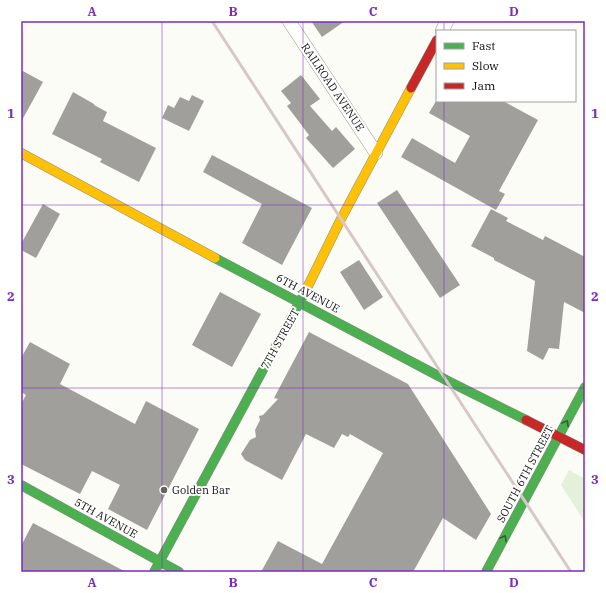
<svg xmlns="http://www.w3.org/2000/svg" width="606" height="593" font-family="'IBM Plex Serif',serif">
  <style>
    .green { fill: #e4f0d9 }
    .building { fill: #a09f9c }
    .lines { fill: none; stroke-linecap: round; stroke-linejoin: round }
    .street-casing { stroke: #979795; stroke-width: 14 }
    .fast-casing { stroke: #8d8d8b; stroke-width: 10 }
    .slow-casing { stroke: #8d8d8b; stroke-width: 10 }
    .jam-casing { stroke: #8d8d8b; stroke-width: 10 }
    .street { stroke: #fffffe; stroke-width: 13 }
    .fast { stroke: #4caf50; stroke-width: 9 }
    .slow { stroke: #ffc107; stroke-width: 9 }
    .jam { stroke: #c62828; stroke-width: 9 }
    .rail { stroke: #d7c8c7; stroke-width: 3 }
    .oneway { stroke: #2e6030 }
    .grid { fill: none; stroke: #7b2cbf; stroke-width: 1; stroke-opacity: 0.55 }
    .poi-dot { fill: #636362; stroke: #fff; stroke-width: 1.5 }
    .labels { text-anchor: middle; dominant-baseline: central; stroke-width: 4; stroke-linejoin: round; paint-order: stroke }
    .street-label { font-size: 11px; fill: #111; stroke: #fff }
    .poi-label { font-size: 11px; fill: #111; stroke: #fff; text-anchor: start }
    .neatline { fill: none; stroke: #7b2cbf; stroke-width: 1.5 }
    .grid-label { font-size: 13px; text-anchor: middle; font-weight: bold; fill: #7b2cbf }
  </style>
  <rect width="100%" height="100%" fill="#fcfcf7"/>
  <path class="green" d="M569,470L585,479V522L561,485Z"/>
  <path class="building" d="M311,21H345L322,37Z
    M21,70L43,82L21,122Z
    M301,75L320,99L310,106L332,131L336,127L355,149L333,168L306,138L309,135L287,106L291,103L281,91Z
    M73,92L94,104V105L107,112L103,121L156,148L139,182L100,162L102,159L52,134Z
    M192,95L204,101L189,131L162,118L168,105L174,108L180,97L189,101Z
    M436,101H503L538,120L499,191L505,194L496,210L401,157L412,138L455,163L470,136L429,113Z
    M212,155L312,208L282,265L242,243L262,204L203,172Z
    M397,190L460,285L440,298L377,203Z
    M43,204L60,214L36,258L21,250V244Z
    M491,209L508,218L506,221L543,240L545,236L585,257V313L564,302L559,349L549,348L543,360L527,351L535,281L494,260V258L471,246Z
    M359,260L383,297L364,310L340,272Z
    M220,292L261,314L232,367L192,345Z
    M309,332L408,384L491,514L476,540L443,518L413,572H261L278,541L322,564L383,453L350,434L348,437L342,434L334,448L306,434L282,480L245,460L241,454L250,440L256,437L255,430L260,420L259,416L263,415L278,399L274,398Z
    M30,342L70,364L60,384L135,424L146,401L199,429L147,530L108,509L120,485L92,471L80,494L21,464V404L26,395L21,392V358Z
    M33,523L69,542L126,572H21V546Z"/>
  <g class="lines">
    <defs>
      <path id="street" d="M289,21L376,153
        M442,31L447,21"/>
      <path id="fast" d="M215,258L446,380L526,420
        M21,485L179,572
        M154,572L305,292
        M486,572L585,387"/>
      <path id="slow" d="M21,153L215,258
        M305,292L341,219L411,88"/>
      <path id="jam" d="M411,88L437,40
        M526,420L585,450"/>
    </defs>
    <use href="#street" class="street-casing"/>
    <use href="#fast" class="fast-casing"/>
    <use href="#slow" class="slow-casing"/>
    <use href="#jam" class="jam-casing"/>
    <use href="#street" class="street"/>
    <use href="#fast" class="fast"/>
    <use href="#slow" class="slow"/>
    <use href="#jam" class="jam"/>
    <path class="rail" d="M212,21L571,572"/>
  </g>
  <defs><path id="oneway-chevron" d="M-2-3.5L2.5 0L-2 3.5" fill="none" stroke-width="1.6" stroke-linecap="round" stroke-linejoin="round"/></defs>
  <g class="oneway">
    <use href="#oneway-chevron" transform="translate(566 423) rotate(-62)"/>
    <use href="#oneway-chevron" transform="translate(504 538) rotate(-62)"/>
  </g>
  <path class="grid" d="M162,21V572M303,21V572M444,21V31M444,101V572M21,205H585M21,388H585"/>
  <circle class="poi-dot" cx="164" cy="490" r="4"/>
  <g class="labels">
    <g class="street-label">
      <text transform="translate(333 87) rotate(56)">RAILROAD AVENUE</text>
      <text transform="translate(308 293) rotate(28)">6TH AVENUE</text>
      <text transform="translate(280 339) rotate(-61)">7TH STREET</text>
      <text transform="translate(525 474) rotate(-62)">SOUTH 6TH STREET</text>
      <text transform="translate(106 518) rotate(29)">5TH AVENUE</text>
    </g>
    <g class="poi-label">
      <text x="172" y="490">Golden Bar</text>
    </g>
  </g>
  <rect width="606" height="593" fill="none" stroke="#ffffff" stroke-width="44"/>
  <rect x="436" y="30" width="140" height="72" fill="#ffffff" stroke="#a0a0a0"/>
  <rect x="444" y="43" width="20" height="6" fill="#4caf50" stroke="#a0a0a0"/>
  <text x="472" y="50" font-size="12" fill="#111111">Fast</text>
  <rect x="444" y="63" width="20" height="6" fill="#ffc107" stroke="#a0a0a0"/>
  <text x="472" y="70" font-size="12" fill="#111111">Slow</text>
  <rect x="444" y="83" width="20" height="6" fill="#c62828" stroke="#a0a0a0"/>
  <text x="472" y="90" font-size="12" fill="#111111">Jam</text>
  <rect x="22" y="22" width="562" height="549" class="neatline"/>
  <g class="grid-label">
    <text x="92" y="16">A</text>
    <text x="233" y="16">B</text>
    <text x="373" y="16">C</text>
    <text x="514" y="16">D</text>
    <text x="11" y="118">1</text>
    <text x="595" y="118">1</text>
    <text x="11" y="301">2</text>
    <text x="595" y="301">2</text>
    <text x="11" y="484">3</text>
    <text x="595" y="484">3</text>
    <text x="92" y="587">A</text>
    <text x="233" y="587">B</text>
    <text x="373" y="587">C</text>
    <text x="514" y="587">D</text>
  </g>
</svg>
